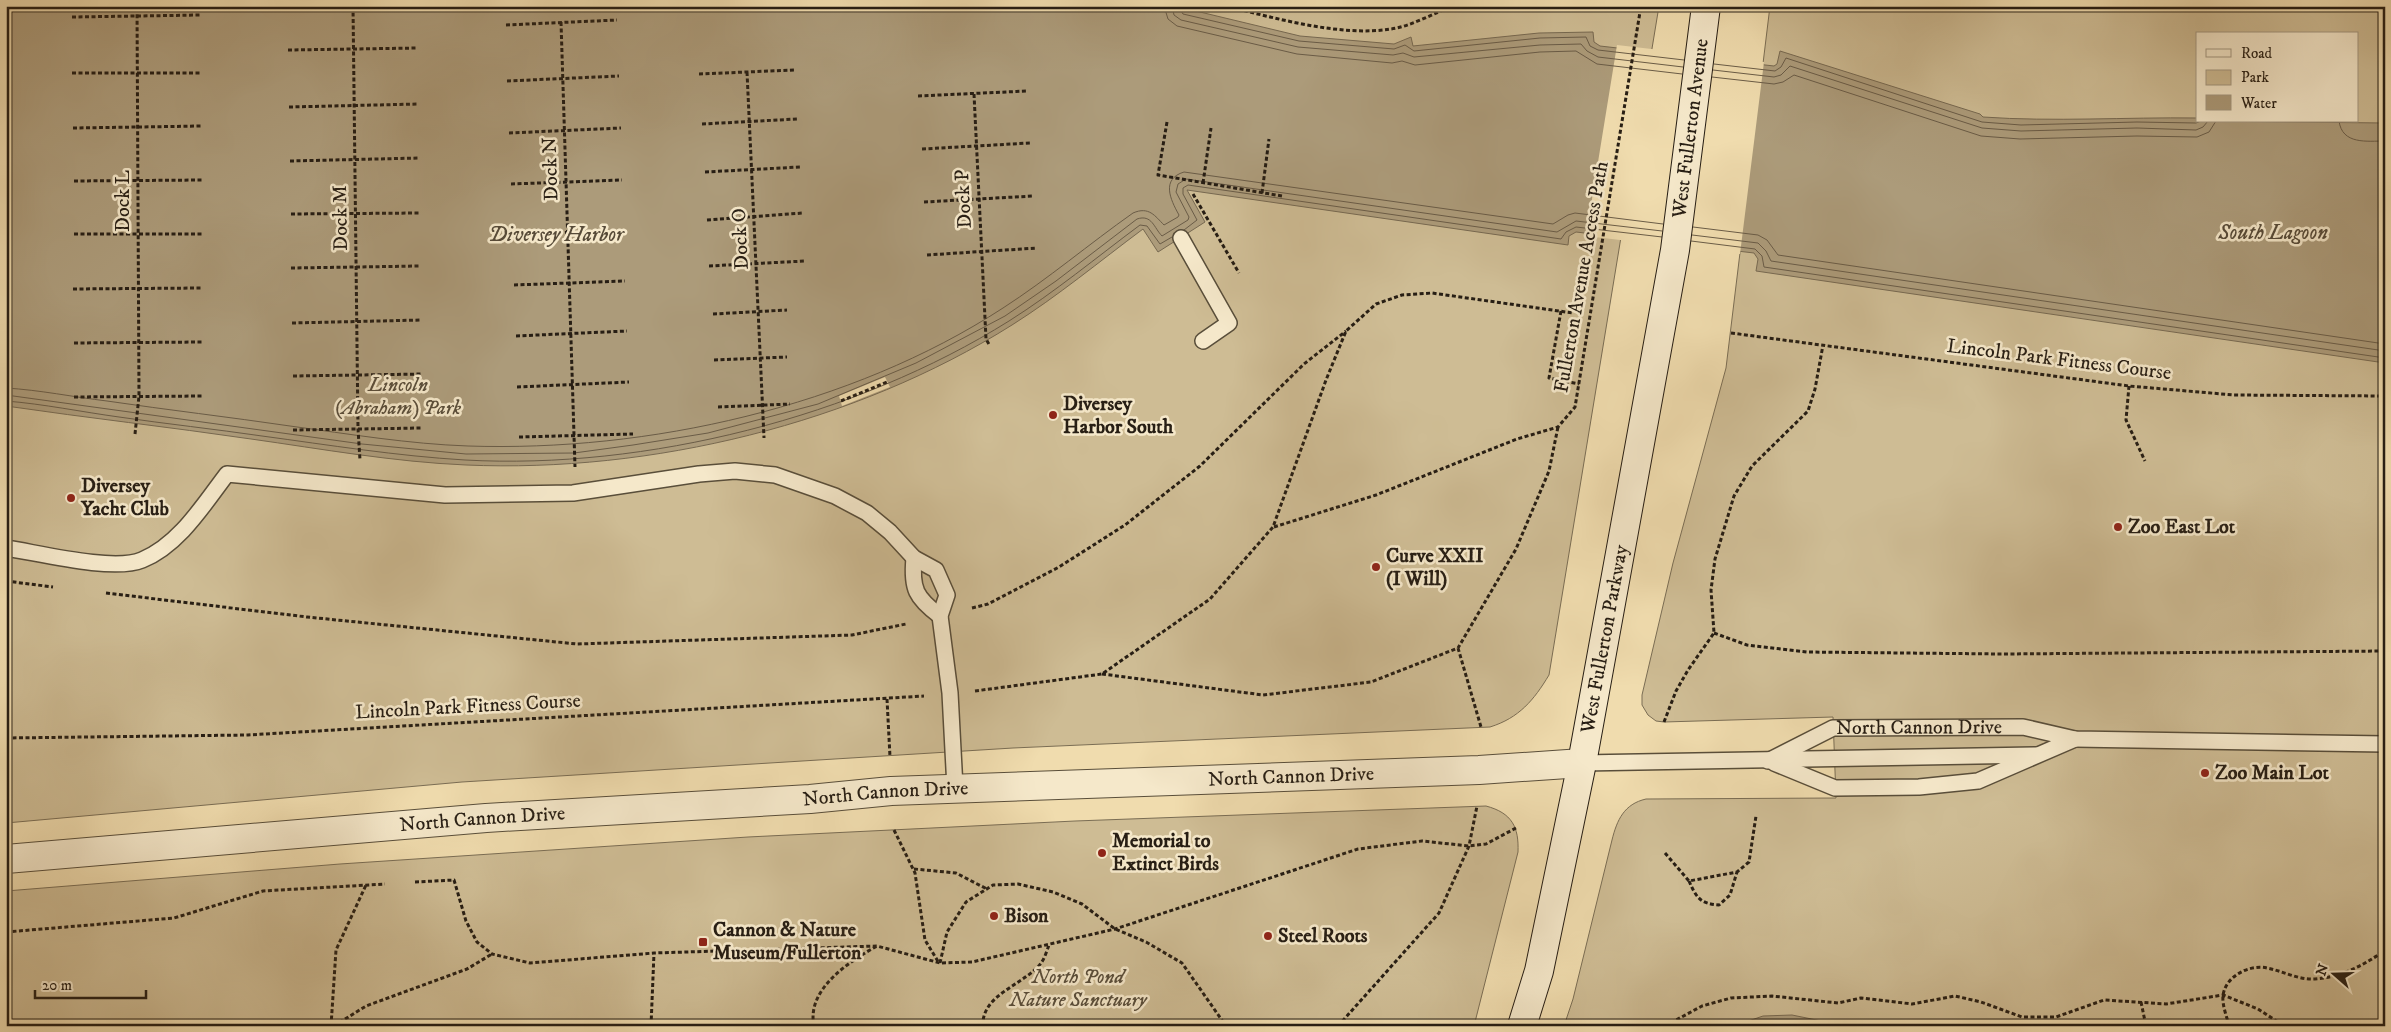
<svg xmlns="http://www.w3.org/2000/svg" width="2391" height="1032" font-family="'IM FELL DW Pica',serif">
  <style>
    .green { fill: #cebc94; stroke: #7a6d54; fill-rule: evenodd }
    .water { fill: #ac9b7a; stroke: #776951 }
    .pier { fill: #f0dcae }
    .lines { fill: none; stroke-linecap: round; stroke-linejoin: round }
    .shore { stroke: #6a5c47; stroke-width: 1 }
    .lane-casing { stroke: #594e3a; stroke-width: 18 }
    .street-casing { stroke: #594e3a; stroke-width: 30 }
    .secondary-casing { stroke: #271e14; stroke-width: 30 }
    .path { stroke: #271e14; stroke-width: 3; stroke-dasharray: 4 2.5; stroke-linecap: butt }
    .lane { stroke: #f5e8ca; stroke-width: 15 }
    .street { stroke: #f5e8ca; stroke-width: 28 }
    .secondary { stroke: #f5e8ca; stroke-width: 28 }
    .poi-dot { fill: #8f2418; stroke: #f5e8ca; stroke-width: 2 }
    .labels { text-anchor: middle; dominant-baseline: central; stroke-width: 5; stroke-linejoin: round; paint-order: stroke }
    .street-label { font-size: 20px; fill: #271e14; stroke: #f5e8ca }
    .park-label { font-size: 20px; font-style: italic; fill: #594d3a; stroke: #f5e8ca }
    .poi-label { font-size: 20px; font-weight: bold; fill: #271e14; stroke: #f5e8ca; text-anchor: start }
    .water-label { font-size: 21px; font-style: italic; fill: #564a38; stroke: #f5e8ca }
  </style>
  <rect width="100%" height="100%" fill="#f0dcae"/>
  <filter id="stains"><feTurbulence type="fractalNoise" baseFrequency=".004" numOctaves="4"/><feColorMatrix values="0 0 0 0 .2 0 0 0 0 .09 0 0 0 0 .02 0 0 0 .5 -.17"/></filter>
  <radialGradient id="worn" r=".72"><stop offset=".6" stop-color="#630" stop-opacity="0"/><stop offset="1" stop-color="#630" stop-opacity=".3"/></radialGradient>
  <path class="green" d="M6,6H1659L1549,675C1534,700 1519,718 1490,727L1013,748L462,782L6,823Z
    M1770,6H2385V1026H1564L1573,999L1612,840C1617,820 1624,804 1646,799L1836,798L1833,717L1664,722L1656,721L1648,715L1642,705V695L1673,563L1726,368ZM2197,34H2357V121H2197Z
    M1486,806C1512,813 1519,827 1518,852L1474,1026H6V891L340,864L748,837L1075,821Z"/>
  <path class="water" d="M6,6H1175L1300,36L1394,44L1411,37L1413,46L1539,33L1593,32L1594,42L1600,46L1774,66L1777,64L1780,51L1980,114L1983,117C2054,122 2126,117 2197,118V121L2385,123V363L1756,271L1758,259L1754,253L1576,232L1569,236L1568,245L1187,190L1205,222L1158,252L1143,229C1100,261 1058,296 1012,325C855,424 651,473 466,465C394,462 322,449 251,439C169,427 88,418 6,406Z
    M1792,1015L1846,1026H1734L1763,1016Z"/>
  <path class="pier" d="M1617,45L1764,62L1740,254L1586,236Z
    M885,377L890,387L842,406L839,396Z"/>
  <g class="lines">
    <path class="shore" d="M1164,6L1168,19L1177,26L1297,54L1392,63L1402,61L1415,65L1540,52L1576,51L1597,64L1682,74
      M1172,6L1174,15L1181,20L1298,47L1393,55L1403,53L1414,57L1540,45L1581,44L1587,51L1598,57L1683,67
      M1178,6L1183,14L1299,41L1394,49L1405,45L1414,51L1540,38L1586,37L1590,46L1598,50L1684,60
      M1714,64L1775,71L1781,67L1786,58L1982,122L2021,125L2137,122L2196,123L2201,121
      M1713,70L1774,77L1781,75L1790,66L1982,128L2021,131L2137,128L2196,130L2203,127L2208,121
      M1712,77L1774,84L1783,82L1794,75L1981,136L2020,139L2137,136L2197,137L2209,132L2216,121
      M2339,121C2342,145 2367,141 2385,141
      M1693,227L1758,235L1767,240L1778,255L2385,344
      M1184,230L1197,220L1183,194V188L1188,185L1561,239L1566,232L1576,227L1662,237
      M1692,235L1758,243L1766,251L1771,261L2385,351
      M1691,241L1755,249L1762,256L1764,267L2385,358
      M6,388C40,390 73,397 107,401C168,410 229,417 290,426C349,434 409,444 468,446C648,452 851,407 1003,308C1048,279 1089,244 1133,213C1149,206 1155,216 1164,225L1178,217L1179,215C1170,199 1161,179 1184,172L1553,224L1568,215L1575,213L1663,224
      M6,395L362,444L466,454L574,453L633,445L708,433L818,404L916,363L1005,316L1056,281L1137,219C1152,214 1154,228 1162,236L1188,220L1189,217L1176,192L1178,184L1186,179L1557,232L1576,221L1662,231
      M6,401C44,404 82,412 119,417C167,424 214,429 262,436C329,445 397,456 465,460C646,470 856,417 1009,321C1055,292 1097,257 1140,225L1147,226L1160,244L1172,237
      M1751,1026C1775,1018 1797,1021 1822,1026"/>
    <defs>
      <g id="lane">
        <path d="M1181,238L1229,323L1203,341"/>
        <path d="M6,548C39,553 113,572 142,560C179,545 204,504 227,474L445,495L573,493L699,474L735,471L775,475L835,496L867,513L890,532L914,558L936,570L947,595L940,616L950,693L955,788"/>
        <path d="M914,558C911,589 916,598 940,616"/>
        <path id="s1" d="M1768,761L1833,728L2023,727L2075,739L2385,744"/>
        <path d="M1582,763L2036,755"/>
        <path d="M1774,763L1835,788L1919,787L1978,781L2075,739"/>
      </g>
      <g id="street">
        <path id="s2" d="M6,859L486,818L810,799L891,791L1479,770L1582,763"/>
      </g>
      <g id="secondary">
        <path id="s3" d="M1522,1026L1539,971L1582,763L1675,250L1706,6"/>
      </g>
    </defs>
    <use href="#lane" class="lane-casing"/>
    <use href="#street" class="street-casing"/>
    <use href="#secondary" class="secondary-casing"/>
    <path class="path" d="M353,6L358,429L360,460
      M1225,6C1276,18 1339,37 1391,29C1409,27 1435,13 1452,6
      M72,17L201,15
      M561,22L575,467
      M506,25L617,20
      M288,50L418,48
      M747,72L764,438
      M72,73H202
      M699,74L794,70
      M507,81L619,76
      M974,94L986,339L990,346
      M918,96L1027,91
      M289,107L418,104
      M1167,122L1158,175L1282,196
      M702,124L797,119
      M73,128L202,126
      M509,133L621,128
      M922,149L1030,143
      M290,161L420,158
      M705,172L800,167
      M74,181L202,180
      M1203,183L1211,128
      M511,184L622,180
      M1262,193L1269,139
      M1193,194L1239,273
      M924,202L1033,196
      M291,214L419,213
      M707,220L803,213
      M74,234H203
      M513,234L623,231
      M927,255L1037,248
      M709,266L805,261
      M291,268L420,266
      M514,285L625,281
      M73,289L203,288
      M1561,311L1549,378L1579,384
      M713,314L787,310
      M292,323L421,320
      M1731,333L2129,386L2234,395L2385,396
      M516,336L627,331
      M74,343L202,342
      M714,360L787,357
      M293,376L423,374
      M2129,386L2126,420L2145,461
      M517,387L629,382
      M74,397L202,396
      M841,401L887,382
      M718,407L790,404
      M293,430L422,428
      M135,434L139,396L137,6
      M519,437L633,434
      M1274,527L1376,495L1517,439L1558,427L1575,407L1641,6
      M6,581L53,587
      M106,593L307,617L577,644L852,635L906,624
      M972,608L988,604L1059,567L1125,525L1200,466L1304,364L1346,331
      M1714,633L1747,645L1807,652L2002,654L2385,651
      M1458,648L1481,727
      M1102,674L1263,695L1371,682L1458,648L1516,549L1549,471L1558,427
      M975,691L1102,674L1210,599L1273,527L1326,380L1346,331L1376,304L1402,295L1432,293L1573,313
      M887,699L890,757
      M1664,722L1676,691L1688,670L1714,633L1711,590L1715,559L1734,496L1752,466L1808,411L1815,389L1823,345
      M6,738L248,735L924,696
      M894,830L915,873L925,940L939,963
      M1665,853L1689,881L1737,872L1749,862L1756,816
      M914,869L956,873L987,889
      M1689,881C1696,897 1700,904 1719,905L1730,895L1737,872
      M415,882L454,880L466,921L477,942L492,954L530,963L654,953L877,946L940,963L972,962L1115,929L1358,849L1422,841L1469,846L1486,844L1516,828
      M6,932L174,918L263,891L385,884
      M940,963L947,932L966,902L993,885L1018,884L1053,892L1082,904L1115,929L1146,942L1182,963L1226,1026
      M2141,1002L2146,1026
      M331,1026L336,950L366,885
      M334,1026L366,1006L467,969L492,954
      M651,1026L654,953
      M814,1026C806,989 850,961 877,946
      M983,1026C981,994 1026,984 1041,963C1045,958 1047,950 1049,945
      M1338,1026L1439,913L1469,846L1477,806
      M1665,1026L1702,1006L1731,998L1772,996L1838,1003L1861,998L1912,1004L1955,996L1981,1002L2022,1017H2056L2104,1000L2166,1004L2223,995L2258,1009L2284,1026
      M2229,1026C2227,1017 2222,1005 2223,996C2225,976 2250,964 2267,968C2283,971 2298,980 2315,979C2341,977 2365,965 2385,950"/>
    <use href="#lane" class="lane"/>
    <use href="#street" class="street"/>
    <use href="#secondary" class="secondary"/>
  </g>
  <g class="poi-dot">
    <circle cx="1053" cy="415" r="5"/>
    <circle cx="71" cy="498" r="5"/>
    <circle cx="2118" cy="527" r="5"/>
    <circle cx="1376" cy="567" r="5"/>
    <circle cx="2205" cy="773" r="5"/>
    <circle cx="1102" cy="853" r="5"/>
    <circle cx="994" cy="916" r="5"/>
    <circle cx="1268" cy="936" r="5"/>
    <rect x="698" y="937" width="10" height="10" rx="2.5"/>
  </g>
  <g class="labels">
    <g class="street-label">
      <text stroke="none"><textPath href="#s3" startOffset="914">West Fullerton Avenue</textPath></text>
      <text transform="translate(551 169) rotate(-92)">Dock N</text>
      <text transform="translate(964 199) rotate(-93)">Dock P</text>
      <text transform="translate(123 201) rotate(-90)">Dock L</text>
      <text transform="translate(341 218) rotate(-91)">Dock M</text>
      <text transform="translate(741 239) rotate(-93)">Dock O</text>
      <text transform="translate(1582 277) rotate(-80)">Fullerton Avenue Access Path</text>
      <text transform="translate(2059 360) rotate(7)">Lincoln Park Fitness Course</text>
      <text stroke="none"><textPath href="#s3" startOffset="396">West Fullerton Parkway</textPath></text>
      <text transform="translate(468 707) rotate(-3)">Lincoln Park Fitness Course</text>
      <text stroke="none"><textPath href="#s1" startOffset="159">North Cannon Drive</textPath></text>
      <text stroke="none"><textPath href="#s2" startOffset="1288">North Cannon Drive</textPath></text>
      <text stroke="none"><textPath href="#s2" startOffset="882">North Cannon Drive</textPath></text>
      <text stroke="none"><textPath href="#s2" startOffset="478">North Cannon Drive</textPath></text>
    </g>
    <g class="park-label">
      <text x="398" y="385">Lincoln<tspan x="398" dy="23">(Abraham) Park</tspan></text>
      <text x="1078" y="977">North Pond<tspan x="1078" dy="23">Nature Sanctuary</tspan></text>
    </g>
    <g class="poi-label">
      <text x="1063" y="404">Diversey<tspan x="1063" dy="23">Harbor South</tspan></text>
      <text x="81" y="486">Diversey<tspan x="81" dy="23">Yacht Club</tspan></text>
      <text x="2128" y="527">Zoo East Lot</text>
      <text x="1386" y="556">Curve XXII<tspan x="1386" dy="23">(I Will)</tspan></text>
      <text x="2215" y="773">Zoo Main Lot</text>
      <text x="1112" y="841">Memorial to<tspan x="1112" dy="23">Extinct Birds</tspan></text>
      <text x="1004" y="916">Bison</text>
      <text x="713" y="930">Cannon &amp; Nature<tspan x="713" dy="23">Museum/Fullerton</tspan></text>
      <text x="1278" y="936">Steel Roots</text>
    </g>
    <g class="water-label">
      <text x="2273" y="233">South Lagoon</text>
      <text x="556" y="235">Diversey Harbor</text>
    </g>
  </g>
  <rect width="2391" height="1032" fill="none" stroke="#f0dcae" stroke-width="25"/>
  <rect x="8" y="8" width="2376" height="1017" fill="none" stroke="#271e14" stroke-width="2.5"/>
  <rect x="12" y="12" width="2366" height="1007" fill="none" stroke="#271e14"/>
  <rect x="2196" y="32" width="162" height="90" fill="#f5e8ca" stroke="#a39781"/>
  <rect x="2206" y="49" width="25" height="8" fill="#f5e8ca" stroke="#a39781"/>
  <text x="2241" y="58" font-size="15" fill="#271e14">Road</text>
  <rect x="2206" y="70" width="25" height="15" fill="#cebc94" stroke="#a39781"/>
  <text x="2241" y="82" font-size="15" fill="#271e14">Park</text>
  <rect x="2206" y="95" width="25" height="15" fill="#ac9b7a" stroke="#a39781"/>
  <text x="2241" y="108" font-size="15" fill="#271e14">Water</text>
  <g transform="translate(2334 974) rotate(290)" stroke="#f5e8ca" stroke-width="4" paint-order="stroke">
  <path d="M0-4L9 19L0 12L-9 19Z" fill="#271e14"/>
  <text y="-8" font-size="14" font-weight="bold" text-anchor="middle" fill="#271e14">N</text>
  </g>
  <path d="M35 990v8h111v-8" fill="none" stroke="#271e14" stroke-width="2.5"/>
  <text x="42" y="990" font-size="15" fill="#271e14" stroke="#f5e8ca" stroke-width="4" paint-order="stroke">20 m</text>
  <rect width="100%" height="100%" filter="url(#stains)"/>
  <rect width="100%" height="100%" fill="url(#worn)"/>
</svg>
